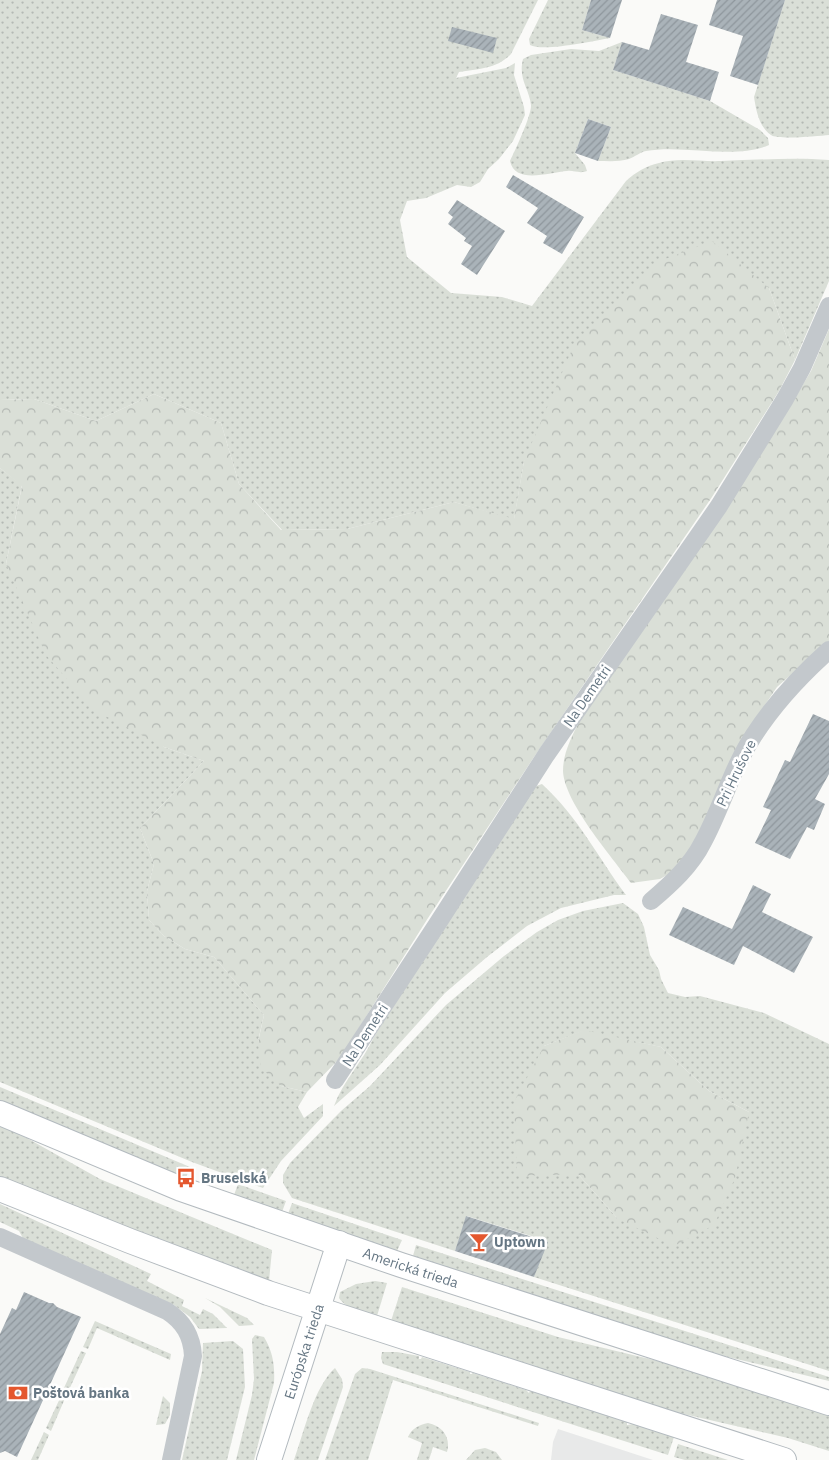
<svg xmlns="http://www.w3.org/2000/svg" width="829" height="1460" font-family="'IBM Plex Sans',sans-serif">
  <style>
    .built { fill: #e8e9e9 }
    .grass { fill: url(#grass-dots); fill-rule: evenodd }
    .forest { fill: url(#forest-crowns) }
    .building { fill: url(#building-hatch) }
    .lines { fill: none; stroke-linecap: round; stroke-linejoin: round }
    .secondary-casing { stroke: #b3babf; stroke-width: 26 }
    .street { stroke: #c3c8cc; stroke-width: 18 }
    .secondary { stroke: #fff; stroke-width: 24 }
    .labels { text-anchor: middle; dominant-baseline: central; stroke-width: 5; stroke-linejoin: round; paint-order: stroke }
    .street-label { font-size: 14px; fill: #657683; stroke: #fff }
    .poi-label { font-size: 14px; font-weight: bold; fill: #657683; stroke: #fff; text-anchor: start }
  </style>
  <defs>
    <pattern id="grass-dots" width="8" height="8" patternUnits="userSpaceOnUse" patternTransform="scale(1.25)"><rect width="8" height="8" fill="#dadfd7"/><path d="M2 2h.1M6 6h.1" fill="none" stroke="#b4b9b4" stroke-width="1.8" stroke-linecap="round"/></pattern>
    <pattern id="forest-crowns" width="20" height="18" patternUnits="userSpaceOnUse" patternTransform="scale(1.25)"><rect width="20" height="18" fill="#dadfd7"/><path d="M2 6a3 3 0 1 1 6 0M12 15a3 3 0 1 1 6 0" fill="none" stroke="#b4b9b4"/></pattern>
    <pattern id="building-hatch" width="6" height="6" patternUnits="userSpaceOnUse" patternTransform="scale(1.25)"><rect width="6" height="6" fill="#aab3b9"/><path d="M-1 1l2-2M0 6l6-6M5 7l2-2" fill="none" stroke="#8e969c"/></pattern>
  </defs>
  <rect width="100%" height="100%" fill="#fafaf8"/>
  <path class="built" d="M558,1429L653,1460H551L553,1442Z"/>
  <path class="grass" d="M0,0H538L511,54C497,69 478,69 459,72L456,78L506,68L515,63L514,75L524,107L525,115L513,141L499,159L488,169L480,182L471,187L457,185L426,198L407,201L400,220L407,257L451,293L502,297L532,306L626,181C636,172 646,166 659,163C679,157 701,162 721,161C757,160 793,157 829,160V281L795,360L769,288L524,461L514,520L454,502L347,529L282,530L239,484L221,423L154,394L96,421L34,399L0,400Z
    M548,0H591L582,30L610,38C593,41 543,52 530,45L529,39Z
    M785,0H829V135C818,136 778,140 771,135C759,127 756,110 754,97Z
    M622,42L613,70L710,101L760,130L768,138L769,145C735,160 683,144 646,151C640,152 635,157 629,159C619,162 608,161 598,161L611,127L588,119L575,153L585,165L587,171C579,174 574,170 567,171C550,172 515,185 510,161C515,151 532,114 531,105C529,88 518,79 523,59L531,55L571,49L599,51Z
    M0,468L22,485L6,564L164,747L204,761L140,828L154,864L147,891L149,920L164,936L185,949L214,957L264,1015L258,1041L281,1086L307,1092L298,1107L304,1118L323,1104V1116L281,1161L263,1188L192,1162L0,1082Z
    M542,784C579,818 597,856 626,895H614L561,908L527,926L487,957L445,993L380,1065L334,1106C343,1081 363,1061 374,1037L499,839L536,786Z
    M623,903L638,914L644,927L650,955L659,970L661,979L668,993L685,997L700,996L764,1013L829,1044V1371L534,1277L547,1241L467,1216L455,1251L292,1198L283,1183V1175L290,1163L341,1111L370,1086L446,1005L504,956L537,932L558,920L583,911ZM583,1031L661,1047L709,1091L749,1112L618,1219L578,1174L544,1046Z
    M0,1087L190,1167L186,1178L0,1100Z
    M0,1126L25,1137L100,1179L272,1250L269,1281L123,1226L0,1176Z
    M238,1184L286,1201L282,1212L234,1195Z
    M292,1203L402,1240L397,1251L288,1214Z
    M0,1204L151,1274L147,1281L184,1300L182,1306L200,1315L203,1309L213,1314L227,1328L199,1329L190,1317L174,1305L24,1240L19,1231L0,1222Z
    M416,1245L829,1377V1381L711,1353L413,1256Z
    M375,1281L387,1283L377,1316C364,1312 347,1310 339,1298L340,1292L356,1284Z
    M402,1287L558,1337L662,1362L829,1415V1451L788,1438L675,1412L391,1321Z
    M205,1298L247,1318L254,1325L239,1326L220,1307Z
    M95,1321L171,1354L170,1360L97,1328L88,1349L83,1347Z
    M255,1335L264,1337C273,1352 275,1366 274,1383L254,1460H236L252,1395L254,1379L252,1339Z
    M233,1341L243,1349L245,1387L227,1460H182L202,1371L203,1343Z
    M81,1351L86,1353L68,1392L63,1390Z
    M382,1352H397L419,1356V1359H421L422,1357L470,1372V1374H472L473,1373L526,1390L529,1393L530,1391L627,1422V1425L633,1424L674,1437L668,1455L383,1364L381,1358Z
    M335,1368L342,1379L343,1387L318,1460H294C304,1432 314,1387 335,1368Z
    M362,1368L370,1369L539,1423L538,1426L393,1380L368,1460H325L355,1374Z
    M62,1394L66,1396L51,1431L46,1428Z
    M163,1396L170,1403V1415L165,1424L156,1425Z
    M428,1423C443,1426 451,1438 447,1452L433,1447L429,1460H417L422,1443L408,1437C412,1428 419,1425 428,1423Z
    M44,1432L49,1435L38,1460H31Z
    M678,1444L728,1460H685L674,1457Z
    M485,1448L496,1452L502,1460H466L475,1450Z"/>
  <path class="forest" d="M712,241L769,288L795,360L779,391L712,497L534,757L428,918L340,1058L307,1092L281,1086L261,1068L258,1042L264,1015L214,957L185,949L164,936L149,920L147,891L154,864L140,828L204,761L164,747L94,710L46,655L6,564L22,486L0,468V400L34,399L96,421L154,394L221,423L239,484L281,530L347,529L454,502L514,519L524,461L574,345L655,263Z
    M829,329V641L777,687L754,721L699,837L676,870L660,879L631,883C612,857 564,802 563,771C563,753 572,736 580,720L790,406L811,371Z
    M584,1030L661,1047L709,1091L749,1112L735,1178L714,1225L674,1246L618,1219L578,1174L517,1176L514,1102L544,1046Z"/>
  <path class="building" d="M591,0H622L610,38L582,30Z
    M717,0H785L758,85L730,76L743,36L709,25Z
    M661,14L698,25L686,62L719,72L710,101L613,70L622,42L649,50Z
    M452,27L497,38L493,53L448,41Z
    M588,119L611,127L598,161L575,153Z
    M513,175L584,217L562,254L543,243L547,236L527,223L538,208L506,187Z
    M457,200L505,231L477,275L461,264L472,246L464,241L466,238L448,224L453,217L448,213Z
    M813,714L829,721V774L815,799L825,804L814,830L807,827L790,859L755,843L771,810L763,807L785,760L790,762Z
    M753,885L771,894L762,912L813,937L794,973L743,946L734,965L669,935L683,907L732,929Z
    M466,1216L548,1242L534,1277L455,1251Z
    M24,1292L49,1303H53L57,1307L81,1317L17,1457L5,1451L0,1453V1334L12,1308L16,1310Z"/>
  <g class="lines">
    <defs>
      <g id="secondary">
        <path id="s1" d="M0,1113L181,1189L401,1265L829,1403"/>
        <path d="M0,1189L130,1241L268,1293L784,1460"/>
        <path id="s2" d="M269,1460L339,1243"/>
      </g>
    </defs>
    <use href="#secondary" class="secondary-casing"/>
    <path class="street" d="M651,901C671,884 691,866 703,842C722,807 732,768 754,735C774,704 801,675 829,650
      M335,1080L436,926L546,755L719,506L785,399L802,368L829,306
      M0,1237L167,1311C184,1322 192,1336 193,1356L171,1460"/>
    <use href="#secondary" class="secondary"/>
  </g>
  <defs>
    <symbol id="bus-bare" viewBox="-9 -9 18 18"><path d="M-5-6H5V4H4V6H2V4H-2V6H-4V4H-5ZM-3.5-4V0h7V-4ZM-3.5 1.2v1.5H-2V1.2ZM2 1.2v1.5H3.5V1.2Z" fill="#e4572e" stroke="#fff" stroke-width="2.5" paint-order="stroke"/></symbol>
    <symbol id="bar-bare" viewBox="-9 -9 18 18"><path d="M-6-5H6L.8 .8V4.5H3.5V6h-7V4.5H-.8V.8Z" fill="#e4572e" stroke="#fff" stroke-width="2.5" paint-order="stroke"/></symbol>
    <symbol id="bank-bare" viewBox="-9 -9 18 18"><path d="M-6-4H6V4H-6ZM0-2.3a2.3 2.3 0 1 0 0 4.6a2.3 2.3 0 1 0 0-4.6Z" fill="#e4572e" stroke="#fff" stroke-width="2.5" paint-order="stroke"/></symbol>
  </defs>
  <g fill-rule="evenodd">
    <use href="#bus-bare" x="172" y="1164" width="28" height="28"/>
    <use href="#bar-bare" x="465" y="1228" width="28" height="28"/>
    <use href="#bank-bare" x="4" y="1379" width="28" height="28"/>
  </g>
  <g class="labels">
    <g class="street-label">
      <text transform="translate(587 696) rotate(-55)">Na Demetri</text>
      <text transform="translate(736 773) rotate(-64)">Pri Hrušove</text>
      <text transform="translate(365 1035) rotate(-57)">Na Demetri</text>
      <text stroke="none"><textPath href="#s1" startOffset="439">Americká trieda</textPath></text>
      <text stroke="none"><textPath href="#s2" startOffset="114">Európska trieda</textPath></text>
    </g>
    <g class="poi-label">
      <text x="201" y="1178">Bruselská</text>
      <text x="494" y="1242">Uptown</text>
      <text x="33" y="1393">Poštová banka</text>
    </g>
  </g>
</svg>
